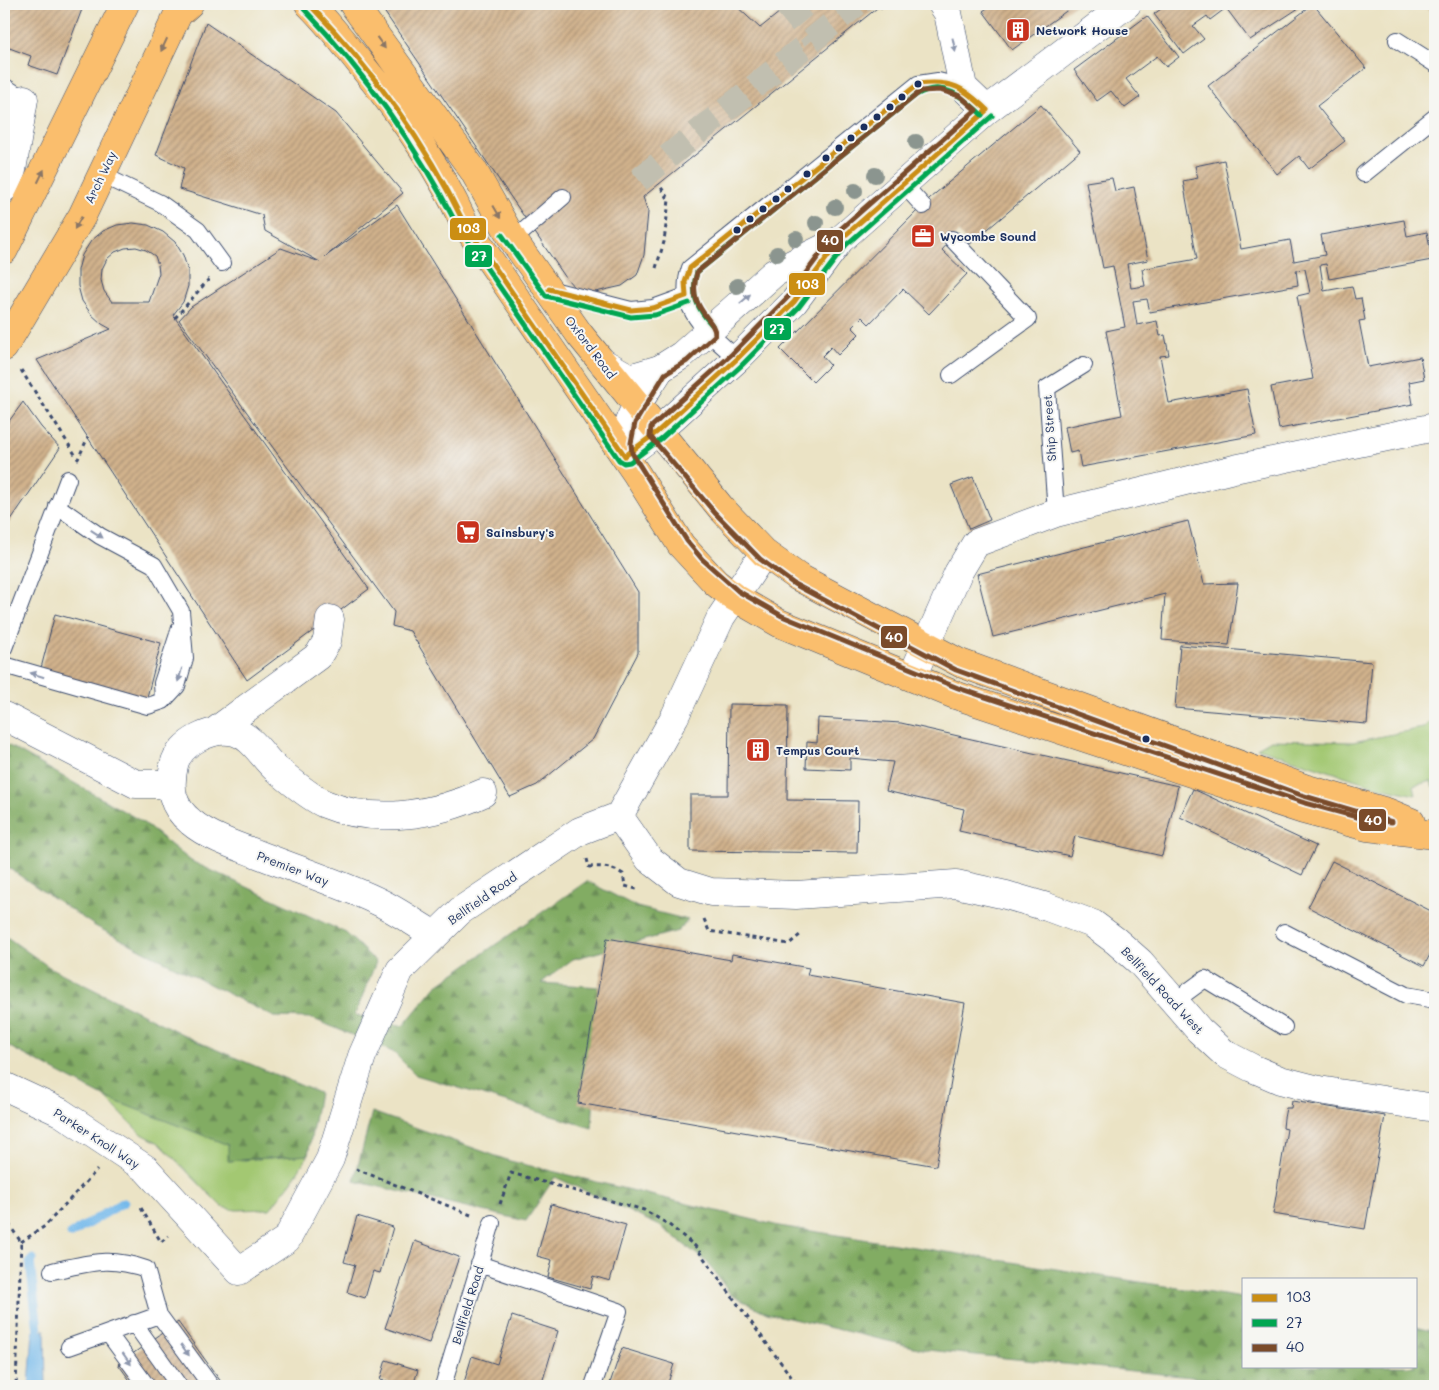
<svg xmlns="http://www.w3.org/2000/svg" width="1439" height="1390" font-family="Mali,sans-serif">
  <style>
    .green { fill: #a3c872; stroke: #5f7c68 }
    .forest { fill: url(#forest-firs); stroke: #4e6e61 }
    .water { fill: #74b9eb; stroke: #4874a4 }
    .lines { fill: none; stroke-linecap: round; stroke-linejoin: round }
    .stream { stroke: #74b9eb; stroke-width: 9 }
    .building { fill: url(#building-hatch); fill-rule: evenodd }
    .pedestrian-tunnel { stroke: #c1bfb0; stroke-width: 25; stroke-dasharray: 25 12; stroke-linecap: butt }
    .service-casing { stroke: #3a4a6d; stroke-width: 18 }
    .minor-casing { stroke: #3a4a6d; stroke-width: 29 }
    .tertiary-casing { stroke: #3a4a6d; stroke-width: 29 }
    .primary-casing { stroke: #3a4a6d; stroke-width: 29 }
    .path { stroke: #3a4a6d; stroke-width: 3; stroke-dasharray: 4 4; stroke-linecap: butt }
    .service { stroke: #fff; stroke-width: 16 }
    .minor { stroke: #fff; stroke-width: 28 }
    .tertiary { stroke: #fff; stroke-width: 28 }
    .primary { stroke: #fabe6d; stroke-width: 28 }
    .bus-1-casing { stroke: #f6f6f2; stroke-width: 9 }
    .bus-2-casing { stroke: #f6f6f2; stroke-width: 9 }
    .bus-3-casing { stroke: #f6f6f2; stroke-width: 9 }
    .bus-1 { stroke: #cb8e13; stroke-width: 5 }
    .bus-2 { stroke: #00a651; stroke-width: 5 }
    .bus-3 { stroke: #7a4b2a; stroke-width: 5 }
    .tree { fill: #8b958f }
    .oneway { fill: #8a7666 }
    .oneway2 { fill: #8d97ae }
    .bus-dot { fill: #1b2f5e; stroke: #f6f6f2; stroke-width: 2 }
    .labels { text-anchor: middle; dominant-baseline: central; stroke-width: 4; stroke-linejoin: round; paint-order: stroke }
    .poi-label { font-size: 12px; font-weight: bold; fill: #1b2f5e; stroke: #f6f6f2; text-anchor: start }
    .street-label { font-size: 12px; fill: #1b2f5e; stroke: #f6f6f2 }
    .line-badge { stroke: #f6f6f2; stroke-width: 2 }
    .badge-label { font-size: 14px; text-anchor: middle; font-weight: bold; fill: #fff }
  </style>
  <defs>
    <pattern id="forest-firs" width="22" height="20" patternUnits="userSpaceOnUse" patternTransform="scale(1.25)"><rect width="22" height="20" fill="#82ac64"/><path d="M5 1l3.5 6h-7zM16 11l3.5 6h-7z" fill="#6a8c56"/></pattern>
    <pattern id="building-hatch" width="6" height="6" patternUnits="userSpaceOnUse" patternTransform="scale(1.25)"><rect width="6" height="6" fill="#d1b28c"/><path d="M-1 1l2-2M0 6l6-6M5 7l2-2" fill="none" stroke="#a99176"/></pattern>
  </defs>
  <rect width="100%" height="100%" fill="#f6f6f2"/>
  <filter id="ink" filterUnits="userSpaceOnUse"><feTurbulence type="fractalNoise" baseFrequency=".02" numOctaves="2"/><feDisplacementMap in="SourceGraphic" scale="10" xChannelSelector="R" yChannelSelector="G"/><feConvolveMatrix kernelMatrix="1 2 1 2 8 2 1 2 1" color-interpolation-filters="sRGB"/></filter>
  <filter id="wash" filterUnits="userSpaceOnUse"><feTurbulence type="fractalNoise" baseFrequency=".0096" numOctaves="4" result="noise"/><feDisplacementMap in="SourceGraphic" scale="20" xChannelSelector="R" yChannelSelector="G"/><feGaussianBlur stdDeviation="1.12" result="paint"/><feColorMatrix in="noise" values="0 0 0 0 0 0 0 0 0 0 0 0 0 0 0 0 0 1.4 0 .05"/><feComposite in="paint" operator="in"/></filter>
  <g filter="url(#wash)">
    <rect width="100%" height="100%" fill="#ebe3c5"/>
    <path class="green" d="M1435,718V784L1433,787L1431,781L1413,786L1415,795L1375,786L1257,748L1271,740L1353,742L1423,728Z
      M105,1097L229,1145V1161L308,1155L292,1181L270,1209L236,1210L222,1207L159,1143L140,1133Z"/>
    <path class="forest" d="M4,743L141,821L191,861L346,933L376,962L355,1015L403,1026L436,986L587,881L637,907L688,920L678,931L573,959L541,983L600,987L592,1128L416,1075L393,1052L311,1018L274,1017L95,926L4,865Z
      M4,935L49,967L196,1041L319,1093L308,1155L228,1161V1145L105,1097L4,1044Z
      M372,1112L510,1161L779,1226L1243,1298V1366H1415V1327L1435,1332V1386H1279L927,1350L767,1313L731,1295L708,1263L660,1226L555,1177L526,1221L354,1181Z"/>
    <path class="water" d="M45,1330L46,1386H29L33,1331Z"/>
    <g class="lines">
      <path class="stream" d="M71,1234L124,1202
        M33,1259L30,1262L38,1331"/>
    </g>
    <g id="blocks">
      <path class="building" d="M4,4H84L57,75L28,65L31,56L4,46L7,38L4,37Z
        M379,4H734L760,28L790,4H882L643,197L648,212L644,255L637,275L622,286L591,293L576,289L566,278Z
        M993,4H1076L1012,50L983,11Z
        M1168,4H1305L1250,40L1226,8L1210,20L1207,16L1193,26L1204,39L1184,54L1154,14Z
        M1313,4L1366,68L1317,106L1345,141L1309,169L1299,156L1277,174L1208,86Z
        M1414,4H1435V12L1426,8Z
        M1147,16L1179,57L1166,67L1157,56L1126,79L1140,97L1125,108L1111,91L1097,101L1074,70Z
        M206,23L336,113L403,193L325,257L397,205L638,592V653L593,739L537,785L510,797L410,631L392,626L394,612L179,320L191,307L281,248L320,262L265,231L262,215L179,189L184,168L156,155Z
        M1041,105L1080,151L969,245L958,232L942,250L967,274L929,314L903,289L869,324L862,317L852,327L859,334L838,355L831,347L822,356L830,365L813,382L780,349L930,198Z
        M1224,160L1241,249L1290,240L1294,261L1325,255L1321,235L1404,220L1407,236L1427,232L1432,260L1329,279L1326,264L1320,265L1324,291L1352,286L1355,299L1361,298L1365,320L1359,321L1368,367L1420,357L1424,379L1409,382L1413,404L1279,429L1271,387L1313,379L1297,296L1310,293L1305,269L1296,270L1298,285L1150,312L1147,299L1133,301L1137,325L1157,321L1160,336L1165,335L1169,355L1160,356L1169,403L1247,389L1256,435L1081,467L1078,451L1070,453L1065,427L1122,415L1106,331L1125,327L1113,266L1103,268L1086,182L1112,178L1115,191L1134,187L1148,260L1127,264L1131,288L1145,286L1142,269L1197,259L1183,181L1198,178L1195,166Z
        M133,223L148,225L163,232L175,242L183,255L188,271V286L183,302L173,315L369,589L247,680L37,360L111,329L102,324L91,314L82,301L78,286V270L82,255L91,241L103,231L117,225ZM136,247L146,250L155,256L158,265L159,273L149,302H112L104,291L101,280L102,269L107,259L115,252L125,248Z
        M23,402L41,427L60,448L4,530V428Z
        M973,477L990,520L969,529L951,485Z
        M1188,521L1204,584L1238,583L1229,645L1162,640L1165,594L993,637L977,574Z
        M55,614L161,643L146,701L40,672Z
        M1180,645L1372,662L1367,724L1175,708Z
        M729,704L788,705L787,800L858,801L857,853L690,851V795H728Z
        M818,718L901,723L1178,786L1162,856L1075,836L1070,856L959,831L964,809L886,791L893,762L850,758V770L806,768L807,742L817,743Z
        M1193,789L1316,846L1302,875L1180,817Z
        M1332,861L1435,913V945L1424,966L1308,907Z
        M607,938L731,960L732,954L770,961L809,968L807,975L965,1003L936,1166L578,1103Z
        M1292,1101L1385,1116L1365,1229L1273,1214L1287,1129L1283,1128L1284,1118L1286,1108H1291Z
        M551,1204L626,1225L610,1281L593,1276L590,1289L548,1277L552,1260L537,1256Z
        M357,1216L393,1227L380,1273L373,1271L365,1298L347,1292L355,1265L344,1262Z
        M415,1241L459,1257L429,1343L385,1328Z
        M512,1316L558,1331L541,1386H463L472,1356L497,1364Z
        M178,1322L224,1386H134L118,1364Z
        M622,1348L674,1364L667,1386H609Z
        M386,1360L418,1370L413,1386H388L389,1382L380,1380Z"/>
    </g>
  </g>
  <g filter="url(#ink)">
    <use href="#blocks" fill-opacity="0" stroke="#3a4a6d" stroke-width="1"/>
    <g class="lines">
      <path class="pedestrian-tunnel" d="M786,4L814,38
        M878,4L879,6
        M639,180L857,4"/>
      <defs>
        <path id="service" d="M1397,40L1435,64
          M4,86L24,99
          M1364,174L1435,117
          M102,175L160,203L198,230L222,263
          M903,184L923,206
          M513,240L563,197
          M549,289L631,310L653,308L686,296
          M737,359C710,333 675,311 690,268L918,84L938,81L963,87
          M951,375L1028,319L952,239
          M1056,513L1047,388L1084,365
          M4,648L68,479
          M4,665L148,706L163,701L177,686L185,658L181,611L154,565L100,536L57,506
          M163,701L162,683L180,628
          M1284,932L1406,995L1435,1000
          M1175,1001L1205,979L1284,1027
          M479,1264L619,1311L593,1386
          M52,1271C91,1263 108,1256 146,1269L159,1315L211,1386
          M134,1323L179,1386
          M108,1333L147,1386
          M69,1347L159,1315
          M443,1386L492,1223"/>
        <path id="minor" d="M942,4L948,13L963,87L987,110
          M4,188L12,170L24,99
          M602,362L630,378L660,369L682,355L774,273L834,243
          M625,456L657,432L737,359L794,302L840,240L987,110L1127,4
          M912,677L958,573L976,543L1056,513L1234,469L1435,427
          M4,716L136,784H170
          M214,732L318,656L327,641L330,619
          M619,816L649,859L679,882L711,892L796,895L956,884L1006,895L1047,907L1093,924L1116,941L1140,962L1199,1030L1225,1054L1252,1068L1280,1080L1319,1090L1435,1108
          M433,934C414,923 395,909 375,900C336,882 295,869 255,853C236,846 207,836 191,822C171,806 169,788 174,765C179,743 213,726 235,732C254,738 262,757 276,769C292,781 307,796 325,804C375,825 436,815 483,793"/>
        <path id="tertiary" d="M625,456C619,423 644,396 660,369
          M4,1086L60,1112L146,1169L239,1271L287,1239L330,1159L362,1056L400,970L460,911L580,831L619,816L675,716L721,617L764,553"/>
        <path id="primary" d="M309,4C330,25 348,48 366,71C404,118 438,166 463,221L636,473L681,545L716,583L734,597L779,623L955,695L1303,810L1367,827L1435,835
          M353,4L473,170L513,240L580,335L721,508L764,553L798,577L960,663L1304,788L1387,812L1411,822
          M4,250L125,4
          M4,347L82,216L178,14L189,4"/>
      </defs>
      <use href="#service" class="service-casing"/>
      <use href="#minor" class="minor-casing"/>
      <use href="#tertiary" class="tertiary-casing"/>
      <use href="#primary" class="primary-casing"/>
      <path class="path" d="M879,6L881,7L885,4
        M656,268L664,242L669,200L659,184
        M175,318L209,279
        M21,370L78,459L88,437
        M587,859L589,867C602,866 612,867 623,874L625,886L640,890
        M704,919L709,931L789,944L801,934
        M356,1169L471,1215
        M500,1204L511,1173L644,1210L668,1224L695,1246L798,1386
        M141,1208L161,1242L168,1236
        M4,1217L21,1242L16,1386
        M21,1242L45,1226L97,1170"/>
      <use href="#service" class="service"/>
      <use href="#minor" class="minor"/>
      <use href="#tertiary" class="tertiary"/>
      <use href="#primary" class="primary"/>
      <defs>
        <path id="bus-1" d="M309,4C370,67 425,142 463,221L625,456
          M549,289L631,310L653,308L686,296
          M686,296L685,282L690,268L918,84C952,80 963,87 987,110
          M625,456L657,432L737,359L794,302L840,240L987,110"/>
        <path id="bus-2" d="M304,9C365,73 417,147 457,225L619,460L624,463L630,462L662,438L742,365L799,307L846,245L992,116
          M502,235L546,296L631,317L655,315L689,303
          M712,325C697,309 690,294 697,272L916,95C943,79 963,97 982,115"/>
        <path id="bus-3" d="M940,90L960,96L976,110L835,234L788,297L732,354L651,427L650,436L715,513L760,559L794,584L956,670L1301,795L1392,822L1368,820L1305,803L958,688L782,616L738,591L702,559L687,541L632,453L631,443L635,423L665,374L687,361L715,335C716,318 686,310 697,272L921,91Z"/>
      </defs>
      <use href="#bus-1" class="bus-1-casing"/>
      <use href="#bus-2" class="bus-2-casing"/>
      <use href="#bus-3" class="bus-3-casing"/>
      <use href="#bus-1" class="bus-1"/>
      <use href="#bus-2" class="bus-2"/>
      <use href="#bus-3" class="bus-3"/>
    </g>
    <g class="tree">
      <circle cx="916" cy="142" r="8"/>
      <circle cx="875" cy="175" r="8"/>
      <circle cx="855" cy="191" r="8"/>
      <circle cx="835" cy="207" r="8"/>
      <circle cx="816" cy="223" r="8"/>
      <circle cx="796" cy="239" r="8"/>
      <circle cx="777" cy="254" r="8"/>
      <circle cx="737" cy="286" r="8"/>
    </g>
    <defs><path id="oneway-solid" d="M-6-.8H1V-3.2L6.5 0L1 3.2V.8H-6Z" transform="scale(1.25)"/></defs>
    <g class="oneway">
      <use href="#oneway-solid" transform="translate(381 43) rotate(54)"/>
      <use href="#oneway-solid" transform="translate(164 45) rotate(115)"/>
      <use href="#oneway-solid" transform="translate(41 176) rotate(-64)"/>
      <use href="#oneway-solid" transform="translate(497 212) rotate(60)"/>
      <use href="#oneway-solid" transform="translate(78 223) rotate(120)"/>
    </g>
    <g class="oneway2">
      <use href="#oneway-solid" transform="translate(954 45) rotate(78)"/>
      <use href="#oneway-solid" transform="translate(745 299) rotate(-42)"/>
      <use href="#oneway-solid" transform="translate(97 534) rotate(33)"/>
      <use href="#oneway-solid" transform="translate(37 675) rotate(-163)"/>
      <use href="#oneway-solid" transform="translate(180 675) rotate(107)"/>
      <use href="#oneway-solid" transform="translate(185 1350) rotate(54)"/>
      <use href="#oneway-solid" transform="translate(127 1359) rotate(54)"/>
    </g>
  </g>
  <defs>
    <symbol id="building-square" viewBox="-11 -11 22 22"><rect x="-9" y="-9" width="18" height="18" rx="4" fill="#c8321e" stroke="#f6f6f2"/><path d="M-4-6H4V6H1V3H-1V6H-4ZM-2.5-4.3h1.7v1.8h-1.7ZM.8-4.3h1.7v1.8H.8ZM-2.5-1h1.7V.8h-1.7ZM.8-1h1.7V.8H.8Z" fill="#fff"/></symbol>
    <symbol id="office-square" viewBox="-11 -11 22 22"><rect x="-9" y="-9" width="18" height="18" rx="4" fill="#c8321e" stroke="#f6f6f2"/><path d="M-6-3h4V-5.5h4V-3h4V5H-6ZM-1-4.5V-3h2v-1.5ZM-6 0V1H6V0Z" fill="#fff"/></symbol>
    <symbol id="supermarket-square" viewBox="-11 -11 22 22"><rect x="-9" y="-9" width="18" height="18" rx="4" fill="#c8321e" stroke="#f6f6f2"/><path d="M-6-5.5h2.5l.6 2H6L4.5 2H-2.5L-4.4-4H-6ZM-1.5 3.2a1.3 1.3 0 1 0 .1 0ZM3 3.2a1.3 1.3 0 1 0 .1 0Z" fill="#fff"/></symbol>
  </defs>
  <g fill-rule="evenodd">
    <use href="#building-square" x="1004" y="16" width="28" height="28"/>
    <use href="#office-square" x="909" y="222" width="28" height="28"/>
    <use href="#supermarket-square" x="454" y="518" width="28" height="28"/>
    <use href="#building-square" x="744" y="736" width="28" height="28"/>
  </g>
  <g class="bus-dot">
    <circle cx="918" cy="84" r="4.5"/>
    <circle cx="902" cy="97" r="4.5"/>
    <circle cx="890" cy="107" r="4.5"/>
    <circle cx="877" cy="117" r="4.5"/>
    <circle cx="864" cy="127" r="4.5"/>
    <circle cx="851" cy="138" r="4.5"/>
    <circle cx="839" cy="148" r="4.5"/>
    <circle cx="826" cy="158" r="4.5"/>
    <circle cx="807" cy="174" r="4.5"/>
    <circle cx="788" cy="189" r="4.5"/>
    <circle cx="776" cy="199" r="4.5"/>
    <circle cx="763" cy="209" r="4.5"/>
    <circle cx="750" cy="219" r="4.5"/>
    <circle cx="737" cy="230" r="4.5"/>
    <circle cx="1146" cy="739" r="4.5"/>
  </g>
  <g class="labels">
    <g class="poi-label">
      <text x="1036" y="30">Network House</text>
      <text x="940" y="236">Wycombe Sound</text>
      <text x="486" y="532">Sainsbury's</text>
      <text x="776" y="750">Tempus Court</text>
    </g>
    <g class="street-label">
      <text transform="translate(100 177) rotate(-64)">Arch Way</text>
      <text transform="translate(591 347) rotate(53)">Oxford Road</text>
      <text transform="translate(1049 428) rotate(-94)">Ship Street</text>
      <text transform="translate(293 868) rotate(21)">Premier Way</text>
      <text transform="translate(482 898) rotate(-35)">Bellfield Road</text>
      <text transform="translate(1163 990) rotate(47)">Bellfield Road West</text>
      <text transform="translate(97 1138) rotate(33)">Parker Knoll Way</text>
      <text transform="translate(467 1305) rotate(-73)">Bellfield Road</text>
    </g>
  </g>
  <g class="line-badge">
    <rect x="449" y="217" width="38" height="24" rx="5" fill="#cb8e13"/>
    <rect x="816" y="229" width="28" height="24" rx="5" fill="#7a4b2a"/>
    <rect x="464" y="244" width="29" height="24" rx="5" fill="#00a651"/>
    <rect x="788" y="272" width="38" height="24" rx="5" fill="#cb8e13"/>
    <rect x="763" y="317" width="29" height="24" rx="5" fill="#00a651"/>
    <rect x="880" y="625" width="28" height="24" rx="5" fill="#7a4b2a"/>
    <rect x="1358" y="808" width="29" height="24" rx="5" fill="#7a4b2a"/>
  </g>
  <g class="badge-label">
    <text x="468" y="233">103</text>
    <text x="830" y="245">40</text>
    <text x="479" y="261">27</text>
    <text x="807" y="289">103</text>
    <text x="777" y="334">27</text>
    <text x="894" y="642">40</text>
    <text x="1373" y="825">40</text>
  </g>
  <rect width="1439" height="1390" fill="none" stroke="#f6f6f2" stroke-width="20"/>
  <rect x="1242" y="1278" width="175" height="90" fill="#f6f6f2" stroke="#9ea6b7"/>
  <rect x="1252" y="1294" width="25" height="8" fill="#cb8e13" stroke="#9ea6b7"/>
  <text x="1286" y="1302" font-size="15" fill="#1b2f5e">103</text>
  <rect x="1252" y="1319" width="25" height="8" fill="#00a651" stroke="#9ea6b7"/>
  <text x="1286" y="1328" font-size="15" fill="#1b2f5e">27</text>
  <rect x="1252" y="1344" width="25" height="8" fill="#7a4b2a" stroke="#9ea6b7"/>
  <text x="1286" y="1352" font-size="15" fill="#1b2f5e">40</text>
</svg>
